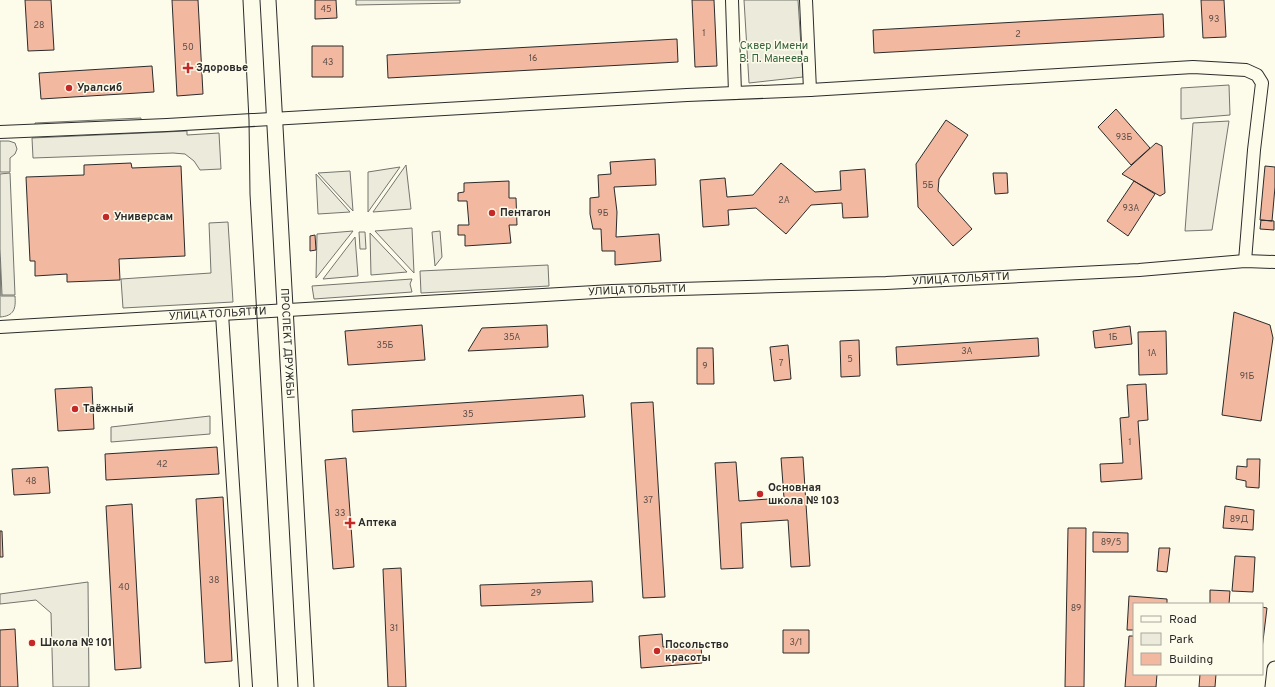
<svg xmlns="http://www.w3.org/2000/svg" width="1275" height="687" font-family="Overpass,sans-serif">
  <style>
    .green { fill: #ecebdb; stroke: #74746e }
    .parking { fill: #eceadb; stroke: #74746e }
    .building { fill: #f2b8a0; stroke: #2b2b2b }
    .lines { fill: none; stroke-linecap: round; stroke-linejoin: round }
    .minor-casing { stroke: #2b2b2b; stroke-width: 14 }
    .major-casing { stroke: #2b2b2b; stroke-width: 17 }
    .minor { stroke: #fdfbea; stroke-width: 12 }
    .major { stroke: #fdfbea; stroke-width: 15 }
    .tram { stroke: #2b2b2b; stroke-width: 1 }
    .poi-dot { fill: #c62828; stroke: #fdfbea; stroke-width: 1.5 }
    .labels { text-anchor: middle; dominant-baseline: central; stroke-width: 3; stroke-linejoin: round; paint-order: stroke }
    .number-label { font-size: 9px; fill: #5d4e48 }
    .park-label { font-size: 11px; fill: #34623c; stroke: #fdfbea }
    .poi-label { font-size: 11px; font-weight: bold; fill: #2b2b2b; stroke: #fdfbea; text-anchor: start }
    .street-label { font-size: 11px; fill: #2b2b2b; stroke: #fdfbea }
  </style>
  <rect width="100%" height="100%" fill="#fdfbea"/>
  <path class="green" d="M356,0H460V3L356,5Z
    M744,0H798L803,77L749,83Z
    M0,141H9L15,143L17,149L15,154L10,158V172H0Z
    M406,165L411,209L373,212Z
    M400,167L368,212V172Z
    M350,171L353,211L318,173Z
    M316,174L350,212L318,214Z
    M412,228L414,273L375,231Z
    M353,231L316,278L317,234Z
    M440,231L442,257L435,266L432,232Z
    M359,232H365L366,249H360Z
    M370,233L407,272L371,275Z
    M355,237L358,276L323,279Z
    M0,257L1,296H15C16,309 14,316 0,317Z
    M412,279L410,284L412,292L314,299L312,286Z
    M88,582L89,687H53L51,613L36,600L0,604V594Z"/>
  <path class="parking" d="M1229,85L1230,115L1181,119V88Z
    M141,118V123L35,128V123Z
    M1229,121L1212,230L1185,231L1193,123Z
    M187,131V135L219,133L221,169L200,170L194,161L185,154L173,153L33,158L32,138Z
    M10,173L15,295H2L0,249V174Z
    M228,222L233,302L123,308L121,279L211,273L209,223Z
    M548,265L549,286L421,293L420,271Z
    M210,416V434L111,442V427Z"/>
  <path class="building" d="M25,0H51L54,50L28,51Z
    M172,0H198L203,94L177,96Z
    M315,0H336L337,18L315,19Z
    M692,0H714L717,66L695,67Z
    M1201,0H1224L1226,37L1203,38Z
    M1163,14L1164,37L874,53L873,30Z
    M677,39L678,62L388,78L387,55Z
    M312,46H343V77H312Z
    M152,66L154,92L41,99L39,73Z
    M1116,109L1150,148L1131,165L1098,127Z
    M946,120L968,135L939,179L938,191L972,229L953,246L918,207L916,164Z
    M1156,143L1162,146L1165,193L1160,196L1122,174Z
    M655,159L656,185L614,187L617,212L616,237L659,234L661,261L615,265V251H602L601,229H593L590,214V198L599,197L598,175L611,174L610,162Z
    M131,163L132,168L181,166L185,256L119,259L120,280L67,282V274L35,276V261H30L26,177L84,175V165Z
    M781,163L815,192L841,190L840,171L865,169L868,217L843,218L842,203L811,205L786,234L756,208L728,210L729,225L703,227L700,180L725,178L727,197L753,195Z
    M1265,166L1275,167V187L1272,221L1260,220Z
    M993,173H1007L1008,193L995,194Z
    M509,181V198H516L517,225H509L511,243L465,246V235H458V225H469L467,201H458V193L464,192V183Z
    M1134,181L1155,194L1128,236L1107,221Z
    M1261,220L1274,221V230L1260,229Z
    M315,235L316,250L310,251V236Z
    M1234,312L1270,325L1273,338L1261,421L1222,415Z
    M422,325L425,360L348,365L345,331Z
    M547,325L548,347L468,351L482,328Z
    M1130,326L1132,344L1095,348L1093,331Z
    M1166,331L1167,374L1139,375L1138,332Z
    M1038,338L1039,356L897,365L896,347Z
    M859,340L860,376L841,377L840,341Z
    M788,345L791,379L774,381L770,347Z
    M697,348H713L714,384H697Z
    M1146,384L1148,420L1138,421L1142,479L1101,482L1100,464L1123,463L1120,418L1129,417L1127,385Z
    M92,387L94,429L58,431L55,389Z
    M583,395L585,417L353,432L352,410Z
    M653,402L665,597L643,598L631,403Z
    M217,447L219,474L106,480L105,454Z
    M803,457L810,566L791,567L788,520L741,523L743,568L721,569L715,463L736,462L739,501L784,498L781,458Z
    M346,458L354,567L333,569L325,460Z
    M1247,459H1260L1259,488L1246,487V481L1236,479L1237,466L1247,467Z
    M48,467L50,493L14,495L12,469Z
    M223,497L232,661L205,663L196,499Z
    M132,504L141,668L115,670L106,506Z
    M1225,506L1254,510L1253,530L1223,528Z
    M1068,528H1086L1084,687H1065Z
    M0,531H2L3,557H0Z
    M1093,532L1128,533V552H1093Z
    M1159,548H1170L1167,572L1157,571Z
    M1235,556L1255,557L1253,592L1232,591Z
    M401,568L406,687H388L383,569Z
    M592,581L593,602L481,606L480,585Z
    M1210,590L1230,591L1229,604H1210Z
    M1129,596L1167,599V604H1134V630H1127Z
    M1262,607L1267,608L1262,649Z
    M15,629L18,687H0V630Z
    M783,630H809V653H783Z
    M662,634L663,647L701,644L702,663L641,668L639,636Z
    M1129,636H1134V674H1157L1156,687H1125Z
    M1200,674H1216L1215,687H1199Z"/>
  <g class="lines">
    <defs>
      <g id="minor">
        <path d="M732,0L735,93"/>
        <path d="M806,0L810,90"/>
        <path d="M0,132L167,125L687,95L810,90L1193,67L1246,70L1257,75L1262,83L1254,150L1245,261"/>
        <path d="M222,314L246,687"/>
        <path id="s1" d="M0,327L612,291L886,283L1139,270L1245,261L1275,262"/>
      </g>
      <g id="major">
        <path id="s2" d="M268,0L306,687"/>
        <path d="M1273,687L1275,669"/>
      </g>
    </defs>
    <use href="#minor" class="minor-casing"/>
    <use href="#major" class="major-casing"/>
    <use href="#minor" class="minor"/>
    <use href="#major" class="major"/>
    <path class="tram" d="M243,0L249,120L250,194L278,687"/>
  </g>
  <g class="poi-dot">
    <path d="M186 62h4v4h4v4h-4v4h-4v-4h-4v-4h4z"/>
    <circle cx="69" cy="88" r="4"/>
    <circle cx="492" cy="213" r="4"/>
    <circle cx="106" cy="217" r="4"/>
    <circle cx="75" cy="409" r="4"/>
    <circle cx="760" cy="494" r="4"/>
    <path d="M348 517h4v4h4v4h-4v4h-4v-4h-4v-4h4z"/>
    <circle cx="32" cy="643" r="4"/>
    <circle cx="657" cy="651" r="4"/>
  </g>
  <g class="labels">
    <g class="number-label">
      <text x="326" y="9">45</text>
      <text x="1214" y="19">93</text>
      <text x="39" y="25">28</text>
      <text x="704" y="33">1</text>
      <text x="1018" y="34">2</text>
      <text x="188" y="47">50</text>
      <text x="533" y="58">16</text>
      <text x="328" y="62">43</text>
      <text x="1124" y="137">93Б</text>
      <text x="928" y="185">5Б</text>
      <text x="784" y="200">2А</text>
      <text x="1131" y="208">93А</text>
      <text x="603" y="213">9Б</text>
      <text x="512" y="337">35А</text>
      <text x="1113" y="337">1Б</text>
      <text x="385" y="345">35Б</text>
      <text x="967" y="351">3А</text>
      <text x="1152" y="353">1А</text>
      <text x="850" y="359">5</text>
      <text x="781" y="363">7</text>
      <text x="705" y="366">9</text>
      <text x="1247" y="376">91Б</text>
      <text x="468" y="414">35</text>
      <text x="1130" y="442">1</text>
      <text x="162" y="464">42</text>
      <text x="31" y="481">48</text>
      <text x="648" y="500">37</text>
      <text x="340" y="513">33</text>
      <text x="1239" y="519">89Д</text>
      <text x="1111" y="542">89/5</text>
      <text x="214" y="580">38</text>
      <text x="124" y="587">40</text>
      <text x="536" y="593">29</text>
      <text x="1076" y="608">89</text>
      <text x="394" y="628">31</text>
      <text x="796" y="642">3/1</text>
    </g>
    <g class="park-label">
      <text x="774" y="46">Сквер Имени<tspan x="774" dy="13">В. П. Манеева</tspan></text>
    </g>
    <g class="poi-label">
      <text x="196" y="68">Здоровье</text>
      <text x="77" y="88">Уралсиб</text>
      <text x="500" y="213">Пентагон</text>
      <text x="114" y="217">Универсам</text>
      <text x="83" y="409">Таёжный</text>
      <text x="768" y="488">Основная<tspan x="768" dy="13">школа № 103</tspan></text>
      <text x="358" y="523">Аптека</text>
      <text x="40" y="643">Школа № 101</text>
      <text x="665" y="645">Посольство<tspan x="665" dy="13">красоты</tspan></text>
    </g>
    <g class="street-label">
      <text stroke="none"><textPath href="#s1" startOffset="962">УЛИЦА ТОЛЬЯТТИ</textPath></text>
      <text stroke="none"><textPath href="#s1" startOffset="638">УЛИЦА ТОЛЬЯТТИ</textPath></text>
      <text stroke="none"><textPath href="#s1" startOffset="218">УЛИЦА ТОЛЬЯТТИ</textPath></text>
      <text stroke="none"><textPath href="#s2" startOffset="344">ПРОСПЕКТ ДРУЖБЫ</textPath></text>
    </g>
  </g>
  <rect x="1133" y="603" width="130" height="72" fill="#fdfbea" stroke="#a9a89e"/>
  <rect x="1141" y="616" width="20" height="6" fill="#fdfbea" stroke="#a9a89e"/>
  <text x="1169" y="623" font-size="12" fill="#2b2b2b">Road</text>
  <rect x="1141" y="633" width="20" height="12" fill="#ecebdb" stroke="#a9a89e"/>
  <text x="1169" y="643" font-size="12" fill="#2b2b2b">Park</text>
  <rect x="1141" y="653" width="20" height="12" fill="#f2b8a0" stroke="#a9a89e"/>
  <text x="1169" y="663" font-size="12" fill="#2b2b2b">Building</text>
</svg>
